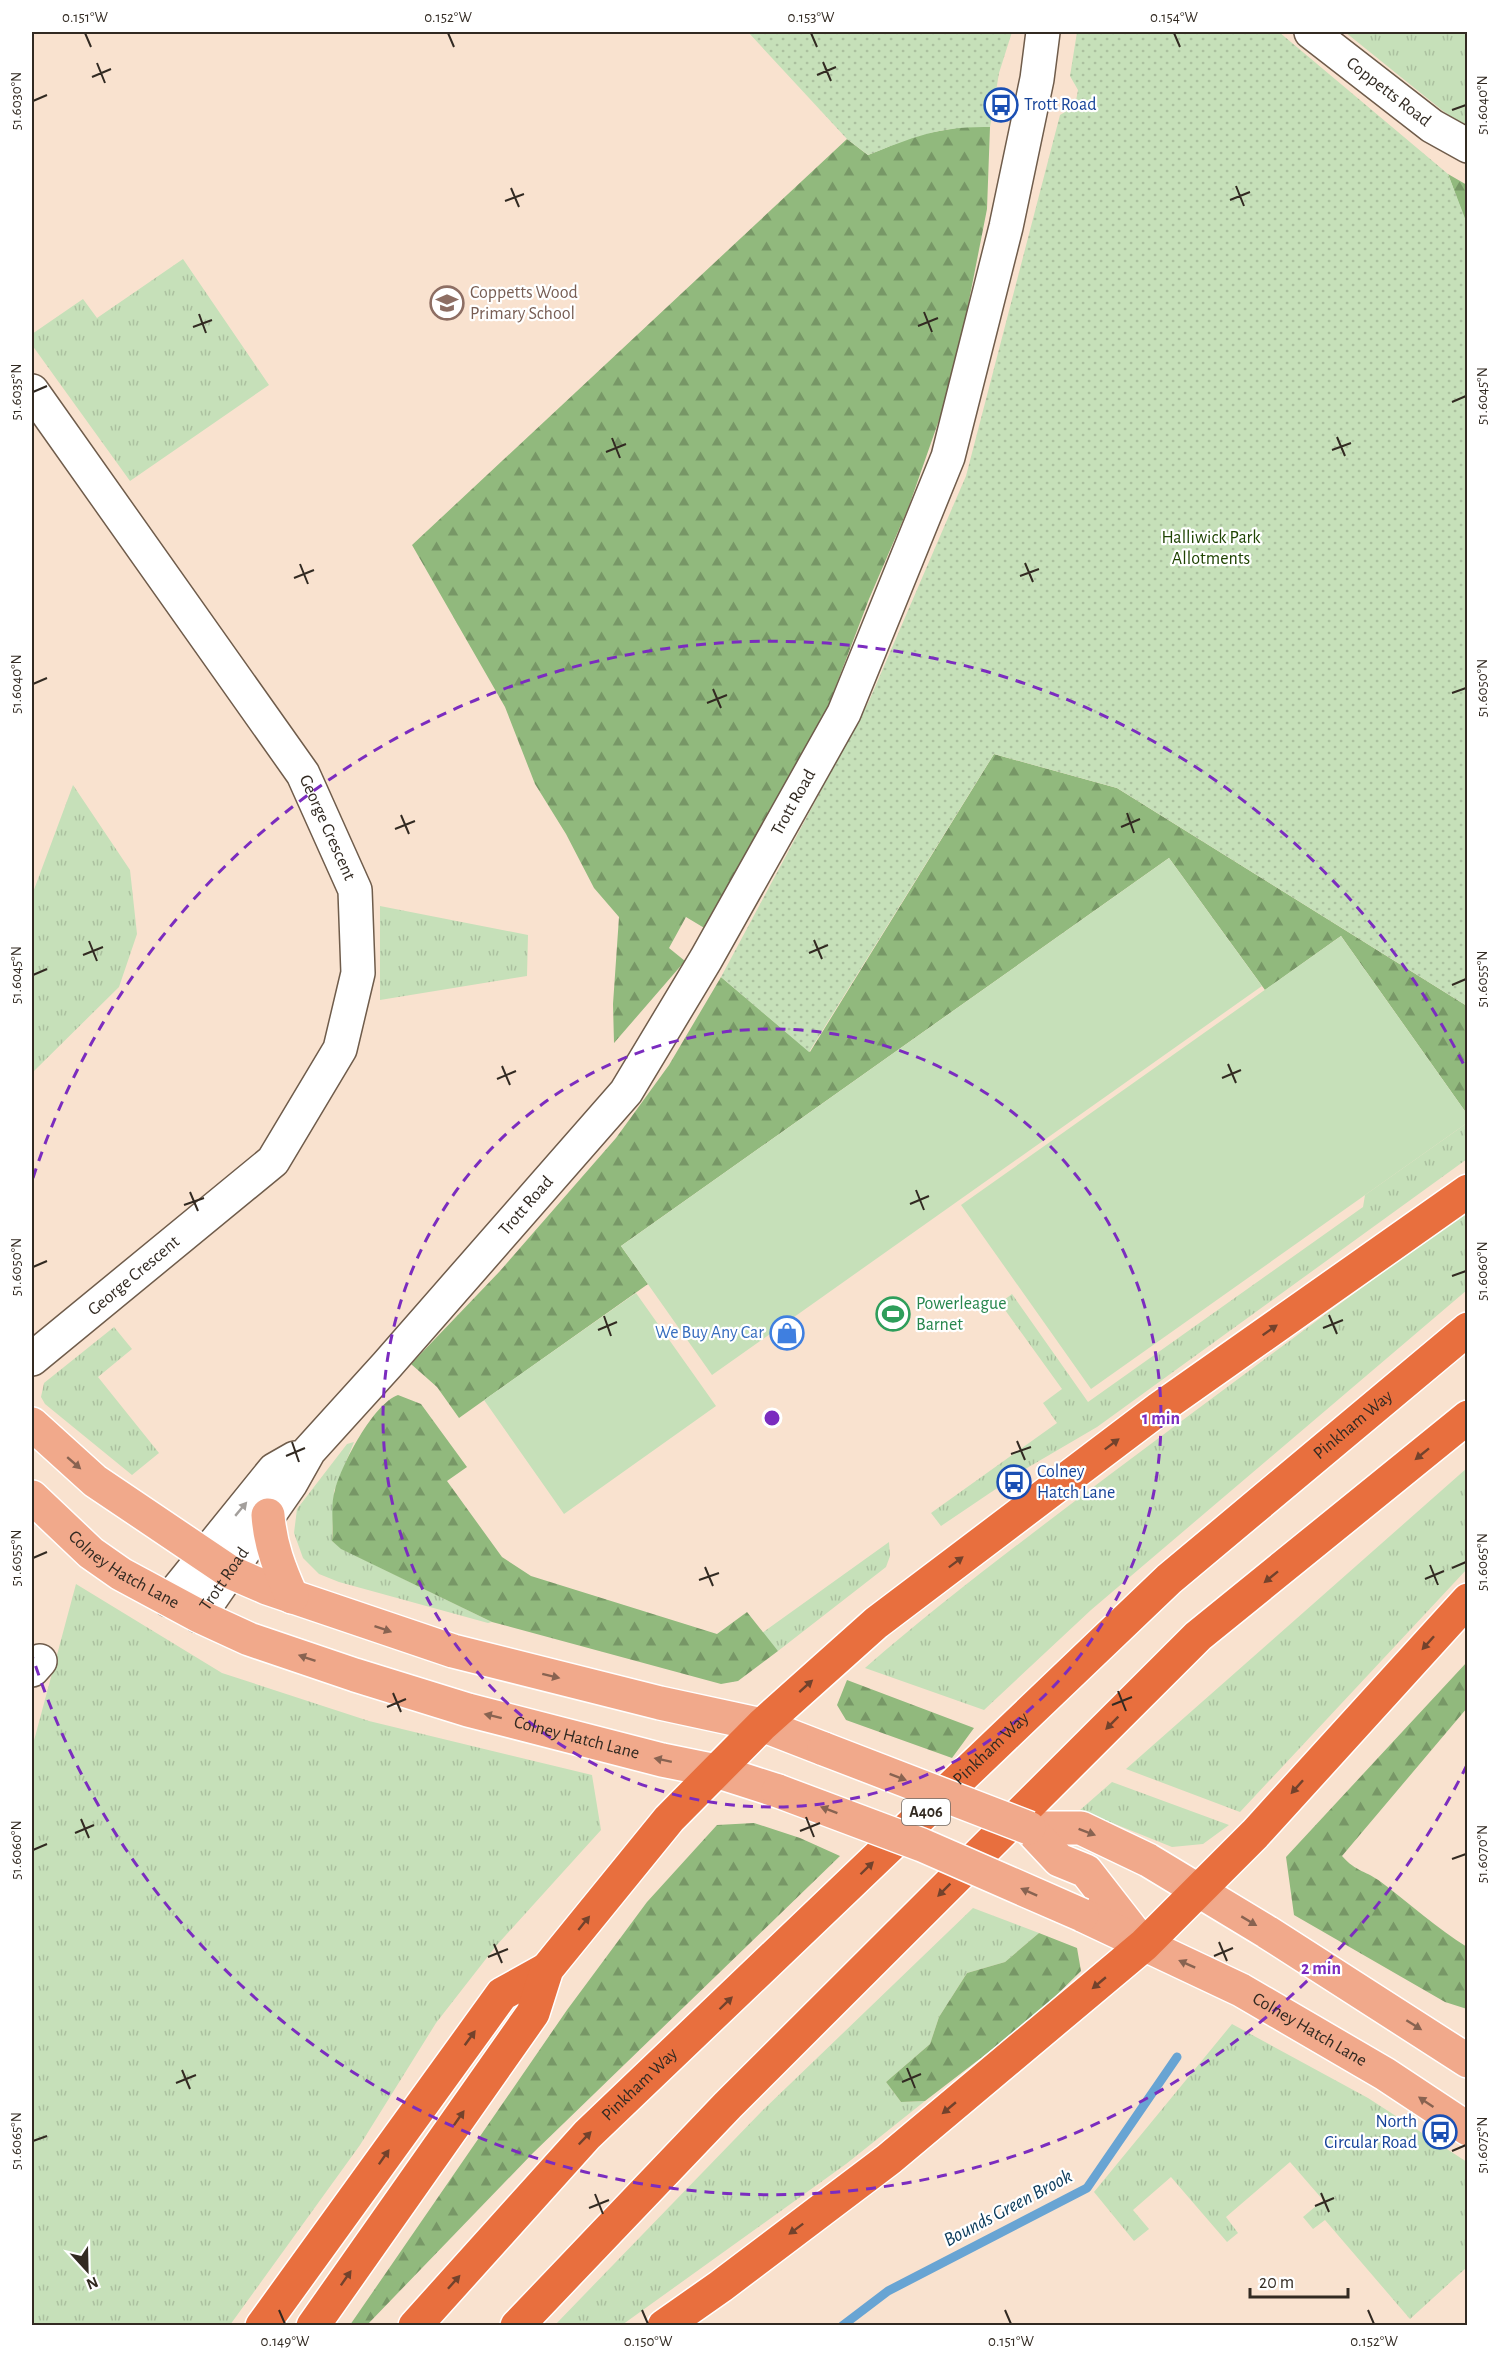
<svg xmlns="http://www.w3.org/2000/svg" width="1499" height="2357" font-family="'Alegreya Sans',sans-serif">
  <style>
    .grass { fill: url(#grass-tufts) }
    .forest { fill: url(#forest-firs) }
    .garden { fill: url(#garden-dots) }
    .pitch { fill: #c6e0b9 }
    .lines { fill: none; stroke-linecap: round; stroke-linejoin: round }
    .stream { stroke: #68a4d3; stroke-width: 9 }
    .minor-casing { stroke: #6f5c4b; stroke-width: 36 }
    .major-casing { stroke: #fff; stroke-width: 36 }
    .highway-casing { stroke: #fff; stroke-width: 36 }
    .minor { stroke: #fff; stroke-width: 33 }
    .major { stroke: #f1a98b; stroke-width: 33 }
    .highway { stroke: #e86f3e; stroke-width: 33 }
    .major-bridge-casing { stroke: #fff; stroke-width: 36; stroke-linecap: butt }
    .major-bridge { stroke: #f1a98b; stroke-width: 33 }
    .oneway { fill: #72422c }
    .oneway2 { fill: #886351 }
    .oneway3 { fill: #a39f9c }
    .ticks { fill: none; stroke: #322a22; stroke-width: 2 }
    .ring { fill: none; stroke: #7b2cbf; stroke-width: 3; stroke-dasharray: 10 8 }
    .labels { text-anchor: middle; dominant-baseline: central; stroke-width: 4.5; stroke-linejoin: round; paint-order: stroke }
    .shield { fill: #fff; stroke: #706a64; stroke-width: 1.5 }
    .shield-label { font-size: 16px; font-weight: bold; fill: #322a22 }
    .street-label { font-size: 18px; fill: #322a22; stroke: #fff }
    .transit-label { font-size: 18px; fill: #164399; stroke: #fff; text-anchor: start }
    .education-label { font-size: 18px; fill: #785e54; stroke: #fff; text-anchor: start }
    .park-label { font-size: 18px; fill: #1e4302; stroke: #fff }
    .leisure-label { font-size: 18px; fill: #27864d; stroke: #fff; text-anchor: start }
    .shop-label { font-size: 18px; fill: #366cbe; stroke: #fff; text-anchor: end }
    .water-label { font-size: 20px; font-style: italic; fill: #0b3b5b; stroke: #fff }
    .centre { fill: #7b2cbf; stroke: #fff; stroke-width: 3 }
    .ring-label { font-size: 18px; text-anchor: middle; font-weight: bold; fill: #7b2cbf; stroke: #fff; stroke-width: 4.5; stroke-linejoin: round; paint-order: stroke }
    .neatline { fill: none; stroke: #322a22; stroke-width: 2 }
    .ticks-label { font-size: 15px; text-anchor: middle; fill: #322a22 }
  </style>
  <defs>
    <pattern id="grass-tufts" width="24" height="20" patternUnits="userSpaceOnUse" patternTransform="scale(1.5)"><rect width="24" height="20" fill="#c6e0b9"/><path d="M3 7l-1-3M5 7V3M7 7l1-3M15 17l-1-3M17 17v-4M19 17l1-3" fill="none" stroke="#abc09f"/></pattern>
    <pattern id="forest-firs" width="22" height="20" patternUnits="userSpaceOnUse" patternTransform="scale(1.5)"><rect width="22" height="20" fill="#91b97d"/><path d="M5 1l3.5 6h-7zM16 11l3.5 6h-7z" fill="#779766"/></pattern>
    <pattern id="garden-dots" width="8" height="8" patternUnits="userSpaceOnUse" patternTransform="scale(1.5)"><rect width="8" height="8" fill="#c6e0b9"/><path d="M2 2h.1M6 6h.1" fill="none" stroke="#abc09f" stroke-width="1.8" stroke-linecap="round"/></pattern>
  </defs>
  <rect width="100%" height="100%" fill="#f9e2cf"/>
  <path class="grass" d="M1345,32H1467V128L1443,111Z
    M183,259L269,385L130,481L32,345V334L83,299L97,318Z
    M73,785L130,870L137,934L119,987L32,1073V895Z
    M380,906L528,935L527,976L380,1000Z
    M1467,1123V1159L1097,1427L1027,1468L941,1526L931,1513L1057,1423L1043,1403L1062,1389L1000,1303L1012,1294L1088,1402L1363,1207L1365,1195Z
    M1467,1212V1290L1091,1610L984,1710L865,1668C943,1600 1025,1539 1108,1476C1227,1387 1346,1298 1467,1212Z
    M114,1327L132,1349L98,1377L159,1453L132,1475L45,1404L41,1397L44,1383Z
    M354,1442L334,1491L332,1541L342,1549L492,1622L488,1623L339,1582L319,1574L303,1558L294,1533L297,1509L347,1444Z
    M1467,1468V1569L1240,1812L1126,1769Z
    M889,1542L890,1556L886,1567L778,1651L762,1633Z
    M76,1584L222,1673L369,1721L592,1775L601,1830L496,1946L436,2023L360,2145L230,2325L32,2326V1748Z
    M1112,1782L1229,1825L1203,1844L1172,1847L1080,1810Z
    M973,1908L1039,1933L1005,1962L967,1973L939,2017L930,2044L886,2082L901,2102L925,2101L846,2164L622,2325L554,2326L762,2111Z
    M1232,2024L1368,2098L1467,2162V2270L1466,2268L1410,2319L1325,2220L1313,2229L1303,2217L1323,2200L1290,2162L1226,2217L1238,2233L1227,2242L1171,2177L1133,2210L1149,2229L1134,2241L1094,2192Z"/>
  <path class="forest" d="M961,127H990L987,209L954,377L909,506L869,599L826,712L706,929L686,917L669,948L685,961L614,1043L613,1004L619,917L594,888L566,834L535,784L505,707L412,545L847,139L868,155L917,135Z
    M1448,174L1467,185V226Z
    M994,754L1117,788L1467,1006V1114L1341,936L1265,990L1169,858L621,1246L648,1284L459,1418L437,1387L411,1364L500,1271L616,1138L669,1065L721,977L810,1052Z
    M398,1395L421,1404L467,1467L447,1481L502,1557L531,1576L717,1634L747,1612L778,1651L738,1681L721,1684L492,1622L341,1549L332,1541C334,1524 330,1505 335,1490C342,1464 373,1404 398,1395Z
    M1467,1662V1708L1342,1856C1356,1872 1367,1871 1381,1882C1410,1904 1437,1928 1467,1947V2009L1445,2002L1294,1915L1286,1857Z
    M847,1680L974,1728L952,1758L846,1720L837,1705Z
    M754,1823L800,1838L840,1856L533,2153L367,2325H350L567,2010L647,1902L717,1825Z
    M1039,1933L1077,1948L1081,1971L1033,2018L925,2101L901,2102L886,2082L930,2044L939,2017L967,1973L1005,1962Z"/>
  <path class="garden" d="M748,32H1012L999,73L990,127C940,126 913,137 868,155L847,139Z
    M1077,32H1279L1448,174L1468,226L1467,1006L1117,788L994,754L809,1052L721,977L869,701L966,476L1060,115L1075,106L1078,90L1070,76Z"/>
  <path class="pitch" d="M1169,858L1262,986L712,1375L621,1246Z
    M1341,936L1467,1114V1123L1091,1389L961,1205Z
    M636,1293L716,1406L564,1514L484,1400Z"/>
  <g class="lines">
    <path class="stream" d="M842,2326L888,2291L1087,2188L1177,2057"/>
    <defs>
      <g id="minor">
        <path id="s1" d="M1311,32L1432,126L1468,146"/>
        <path id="s2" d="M32,391L303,774L355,890L358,973L340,1049L273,1161L32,1359"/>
        <path d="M169,1600L274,1470L295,1458"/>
        <path id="s3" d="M199,1616L291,1483L309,1451L387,1365L626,1092L706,959L844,713L948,457L1006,227L1037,79L1043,32"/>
        <path d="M32,1670L40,1661"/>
      </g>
      <g id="major">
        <path d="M32,1424L95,1481L230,1572L267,1588L453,1651L660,1703L762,1725L824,1749"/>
        <path id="s4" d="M32,1497L91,1553L121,1574L199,1616L249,1639L355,1675L468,1710L662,1760L716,1771L778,1791"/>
        <path d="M268,1515C270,1545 280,1570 292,1597"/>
        <path d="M1029,1828H1081L1148,1860L1267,1932L1468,2061"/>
        <path d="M1029,1828L1059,1860L1086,1871L1139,1939"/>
        <path id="s5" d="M1082,1915L1241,1990L1385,2074L1468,2129"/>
      </g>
      <g id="highway">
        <path d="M262,2326L502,1994L547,1969"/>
        <path d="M313,2326L533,2013L547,1969L669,1819L762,1725L876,1623L1160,1408L1468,1191"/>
        <path id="s6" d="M415,2326L587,2135L1169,1579L1468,1329"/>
        <path d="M517,2326L728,2105L1198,1636L1468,1417"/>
        <path d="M664,2326L721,2286L889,2159L1144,1945L1255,1834L1468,1600"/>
      </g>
    </defs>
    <use href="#minor" class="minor-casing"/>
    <use href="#major" class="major-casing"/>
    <use href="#highway" class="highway-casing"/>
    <use href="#minor" class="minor"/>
    <use href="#major" class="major"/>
    <use href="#highway" class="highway"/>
    <defs>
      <path id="major-bridge" d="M824,1749L1029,1828
        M778,1791L922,1845L1082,1915"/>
    </defs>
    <use href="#major-bridge" class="major-bridge-casing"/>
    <use href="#major-bridge" class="major-bridge"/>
  </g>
  <defs><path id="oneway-solid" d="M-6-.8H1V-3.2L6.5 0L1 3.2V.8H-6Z" transform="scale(1.5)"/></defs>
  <g class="oneway">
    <use href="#oneway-solid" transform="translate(1270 1330) rotate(-35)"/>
    <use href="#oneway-solid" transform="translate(1112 1444) rotate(-37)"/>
    <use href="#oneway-solid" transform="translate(1422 1454) rotate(141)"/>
    <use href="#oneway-solid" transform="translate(956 1562) rotate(-37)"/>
    <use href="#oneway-solid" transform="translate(1271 1577) rotate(141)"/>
    <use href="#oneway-solid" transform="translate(1428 1643) rotate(132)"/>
    <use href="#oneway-solid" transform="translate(806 1686) rotate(-42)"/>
    <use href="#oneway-solid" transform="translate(1112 1723) rotate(135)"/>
    <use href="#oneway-solid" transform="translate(1297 1787) rotate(132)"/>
    <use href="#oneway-solid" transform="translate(867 1868) rotate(-44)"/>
    <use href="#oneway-solid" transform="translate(944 1890) rotate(135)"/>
    <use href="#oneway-solid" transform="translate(584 1923) rotate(-51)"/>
    <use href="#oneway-solid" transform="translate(1099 1983) rotate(140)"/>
    <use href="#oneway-solid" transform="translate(726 2003) rotate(-44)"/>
    <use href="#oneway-solid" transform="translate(470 2038) rotate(-54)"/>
    <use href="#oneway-solid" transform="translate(949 2108) rotate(140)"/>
    <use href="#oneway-solid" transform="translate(459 2118) rotate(-55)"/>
    <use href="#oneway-solid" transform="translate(585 2138) rotate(-46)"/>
    <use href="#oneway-solid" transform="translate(384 2157) rotate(-55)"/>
    <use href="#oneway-solid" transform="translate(796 2229) rotate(143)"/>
    <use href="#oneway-solid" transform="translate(346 2278) rotate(-55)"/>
    <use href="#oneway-solid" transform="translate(454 2282) rotate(-48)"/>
  </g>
  <g class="oneway2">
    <use href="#oneway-solid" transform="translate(74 1463) rotate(41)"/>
    <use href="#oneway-solid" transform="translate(383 1629) rotate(19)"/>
    <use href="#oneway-solid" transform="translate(307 1658) rotate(-161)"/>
    <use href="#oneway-solid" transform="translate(551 1676) rotate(14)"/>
    <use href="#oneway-solid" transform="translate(493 1716) rotate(-166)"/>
    <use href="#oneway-solid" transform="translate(663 1760) rotate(-168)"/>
    <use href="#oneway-solid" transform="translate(898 1777) rotate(21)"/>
    <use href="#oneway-solid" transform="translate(829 1810) rotate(-159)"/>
    <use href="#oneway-solid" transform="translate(1087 1832) rotate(21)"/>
    <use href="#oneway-solid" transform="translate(1029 1892) rotate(-156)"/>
    <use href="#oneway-solid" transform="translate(1249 1921) rotate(31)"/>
    <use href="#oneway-solid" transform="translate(1187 1964) rotate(-156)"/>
    <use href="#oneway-solid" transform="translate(1414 2025) rotate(32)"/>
    <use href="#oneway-solid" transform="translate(1426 2102) rotate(-146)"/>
  </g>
  <use class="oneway3" href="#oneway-solid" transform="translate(241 1509) rotate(-50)"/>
  <path class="ticks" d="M85,33L91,47M448,33L454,47M811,33L817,47M1174,33L1180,47M823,62L831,81M97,63L105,83M817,75L836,67M92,77L111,69M33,101L47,95M1452,110L1466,105M1236,186L1244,206M511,188L519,207M1230,200L1250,192M505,201L524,194M924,312L932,332M199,314L206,333M918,326L938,318M193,327L212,320M33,392L47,386M1452,402L1466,396M1337,437L1345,456M612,438L620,458M1332,450L1351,443M606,452L626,444M1025,563L1033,582M300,564L308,584M1020,576L1039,569M294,578L314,570M33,684L47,678M713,689L721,708M1452,693L1466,688M707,703L727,695M1127,813L1134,833M401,815L409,834M1121,827L1140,819M395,829L415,821M814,940L822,959M89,941L97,961M809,953L828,945M83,955L103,947M33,975L47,969M1452,985L1466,979M1228,1064L1236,1083M502,1066L510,1085M1222,1078L1241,1070M497,1079L516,1071M916,1190L924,1210M190,1192L198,1211M910,1204L929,1196M184,1205L204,1198M33,1267L47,1261M1452,1276L1466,1271M1329,1315L1337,1334M604,1316L611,1336M1323,1328L1343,1320M598,1330L617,1322M1017,1441L1025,1460M292,1442L299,1462M1011,1454L1031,1447M286,1456L305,1448M33,1558L47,1552M1430,1565L1438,1585M705,1567L713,1586M1452,1568L1466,1562M1425,1579L1444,1571M699,1580L719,1573M1118,1691L1126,1711M393,1693L401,1712M1112,1705L1132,1697M387,1707L406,1699M806,1817L814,1837M81,1819L89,1838M800,1831L820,1823M75,1833L94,1825M33,1850L47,1844M1452,1859L1466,1854M1219,1942L1227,1961M494,1944L502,1963M1214,1956L1233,1948M488,1957L508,1949M907,2068L915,2088M182,2070L190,2089M902,2082L921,2074M176,2083L196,2075M33,2141L47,2136M1452,2151L1466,2145M1321,2193L1329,2212M595,2194L603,2214M1315,2206L1334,2198M589,2208L609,2200M279,2310L285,2324M642,2310L648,2324M1005,2310L1011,2324M1368,2310L1374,2324"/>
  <g class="ring">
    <circle cx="772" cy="1418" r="389"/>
    <path d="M1467 1765A777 777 0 0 1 33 1658M33 1178A777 777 0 0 1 1467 1071"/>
  </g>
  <defs>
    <symbol id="bus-ring" viewBox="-11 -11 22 22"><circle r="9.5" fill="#fff" stroke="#1a4fb4" stroke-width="1.5"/><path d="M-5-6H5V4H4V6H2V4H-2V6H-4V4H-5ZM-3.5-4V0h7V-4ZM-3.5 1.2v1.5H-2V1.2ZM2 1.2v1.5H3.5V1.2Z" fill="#1a4fb4"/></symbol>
    <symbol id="school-ring" viewBox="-11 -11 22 22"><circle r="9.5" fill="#fff" stroke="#8d6e63" stroke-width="1.5"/><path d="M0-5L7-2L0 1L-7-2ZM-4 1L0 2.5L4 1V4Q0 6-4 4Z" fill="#8d6e63"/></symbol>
    <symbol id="stadium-ring" viewBox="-11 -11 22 22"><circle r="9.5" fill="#fff" stroke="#2e9e5b" stroke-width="1.5"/><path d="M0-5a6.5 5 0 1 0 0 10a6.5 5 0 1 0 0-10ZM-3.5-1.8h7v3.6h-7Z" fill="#2e9e5b"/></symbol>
    <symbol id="shop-ring" viewBox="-11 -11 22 22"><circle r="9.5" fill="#fff" stroke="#3f7fe0" stroke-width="1.5"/><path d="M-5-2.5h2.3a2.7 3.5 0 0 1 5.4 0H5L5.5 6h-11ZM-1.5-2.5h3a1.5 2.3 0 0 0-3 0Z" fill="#3f7fe0"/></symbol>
  </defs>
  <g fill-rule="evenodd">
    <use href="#bus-ring" x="982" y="86" width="38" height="38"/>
    <use href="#school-ring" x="428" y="284" width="38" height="38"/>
    <use href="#stadium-ring" x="874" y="1295" width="38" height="38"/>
    <use href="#shop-ring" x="768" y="1314" width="38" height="38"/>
    <use href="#bus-ring" x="995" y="1463" width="38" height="38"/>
    <use href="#bus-ring" x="1421" y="2113" width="38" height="38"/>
  </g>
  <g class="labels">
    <rect class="shield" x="902" y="1799" width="48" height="26" rx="4.5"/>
    <g class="shield-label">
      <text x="926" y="1812">A406</text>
    </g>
    <g class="street-label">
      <text stroke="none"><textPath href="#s1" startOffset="98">Coppetts Road</textPath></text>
      <text stroke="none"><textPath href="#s3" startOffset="1012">Trott Road</textPath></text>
      <text stroke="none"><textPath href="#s2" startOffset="528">George Crescent</textPath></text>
      <text stroke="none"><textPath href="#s3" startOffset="526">Trott Road</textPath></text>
      <text transform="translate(134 1276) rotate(-40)">George Crescent</text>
      <text stroke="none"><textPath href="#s6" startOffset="1302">Pinkham Way</textPath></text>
      <text stroke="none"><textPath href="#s4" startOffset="118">Colney Hatch Lane</textPath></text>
      <text stroke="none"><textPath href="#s3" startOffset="45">Trott Road</textPath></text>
      <text stroke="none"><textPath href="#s4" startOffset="604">Colney Hatch Lane</textPath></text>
      <text stroke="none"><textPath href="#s6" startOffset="816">Pinkham Way</textPath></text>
      <text stroke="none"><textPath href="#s5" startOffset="255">Colney Hatch Lane</textPath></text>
      <text stroke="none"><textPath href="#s6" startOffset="330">Pinkham Way</textPath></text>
    </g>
    <g class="transit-label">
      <text x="1024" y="105">Trott Road</text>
      <text x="1037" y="1472">Colney<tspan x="1037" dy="21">Hatch Lane</tspan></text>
      <text x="1417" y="2122" text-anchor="end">North<tspan x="1417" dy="21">Circular Road</tspan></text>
    </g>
    <g class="education-label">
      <text x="470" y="293">Coppetts Wood<tspan x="470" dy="21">Primary School</tspan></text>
    </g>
    <g class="park-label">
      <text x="1211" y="538">Halliwick Park<tspan x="1211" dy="21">Allotments</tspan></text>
    </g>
    <g class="leisure-label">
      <text x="916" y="1304">Powerleague<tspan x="916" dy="21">Barnet</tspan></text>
    </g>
    <g class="shop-label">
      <text x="764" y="1333">We Buy Any Car</text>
    </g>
    <g class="water-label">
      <text transform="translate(1008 2208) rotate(-28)">Bounds Green Brook</text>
    </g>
  </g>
  <circle cx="772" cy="1418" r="9" class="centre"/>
  <g class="ring-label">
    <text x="1161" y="1424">1 min</text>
    <text x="1321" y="1974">2 min</text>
  </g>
  <rect width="1499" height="2357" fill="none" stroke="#ffffff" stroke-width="66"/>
  <g transform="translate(87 2270) rotate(158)" stroke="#ffffff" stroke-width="4.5" paint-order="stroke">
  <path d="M0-4.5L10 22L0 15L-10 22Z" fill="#322a22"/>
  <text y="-9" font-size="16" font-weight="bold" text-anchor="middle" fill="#322a22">N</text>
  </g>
  <path d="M1250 2288v9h98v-9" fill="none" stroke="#322a22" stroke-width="3"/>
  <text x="1259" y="2288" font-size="18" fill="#322a22" stroke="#ffffff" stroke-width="4.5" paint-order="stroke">20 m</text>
  <rect x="33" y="33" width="1433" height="2291" class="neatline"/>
  <g class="ticks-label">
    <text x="85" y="22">0.151°W</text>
    <text x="448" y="22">0.152°W</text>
    <text x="811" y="22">0.153°W</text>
    <text x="1174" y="22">0.154°W</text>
    <text transform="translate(16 101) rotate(-90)" y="5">51.6030°N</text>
    <text transform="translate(1482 105) rotate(-90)" y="5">51.6040°N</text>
    <text transform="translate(16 392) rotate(-90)" y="5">51.6035°N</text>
    <text transform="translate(1482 396) rotate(-90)" y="5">51.6045°N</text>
    <text transform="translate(16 684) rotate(-90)" y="5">51.6040°N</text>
    <text transform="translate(1482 688) rotate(-90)" y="5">51.6050°N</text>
    <text transform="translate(16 975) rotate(-90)" y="5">51.6045°N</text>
    <text transform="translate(1482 979) rotate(-90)" y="5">51.6055°N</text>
    <text transform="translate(16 1267) rotate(-90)" y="5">51.6050°N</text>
    <text transform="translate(1482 1271) rotate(-90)" y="5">51.6060°N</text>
    <text transform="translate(16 1558) rotate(-90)" y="5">51.6055°N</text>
    <text transform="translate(1482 1562) rotate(-90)" y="5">51.6065°N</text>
    <text transform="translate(16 1850) rotate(-90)" y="5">51.6060°N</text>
    <text transform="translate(1482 1854) rotate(-90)" y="5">51.6070°N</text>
    <text transform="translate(16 2141) rotate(-90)" y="5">51.6065°N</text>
    <text transform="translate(1482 2145) rotate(-90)" y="5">51.6075°N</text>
    <text x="285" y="2346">0.149°W</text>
    <text x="648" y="2346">0.150°W</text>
    <text x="1011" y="2346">0.151°W</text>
    <text x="1374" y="2346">0.152°W</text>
  </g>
</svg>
